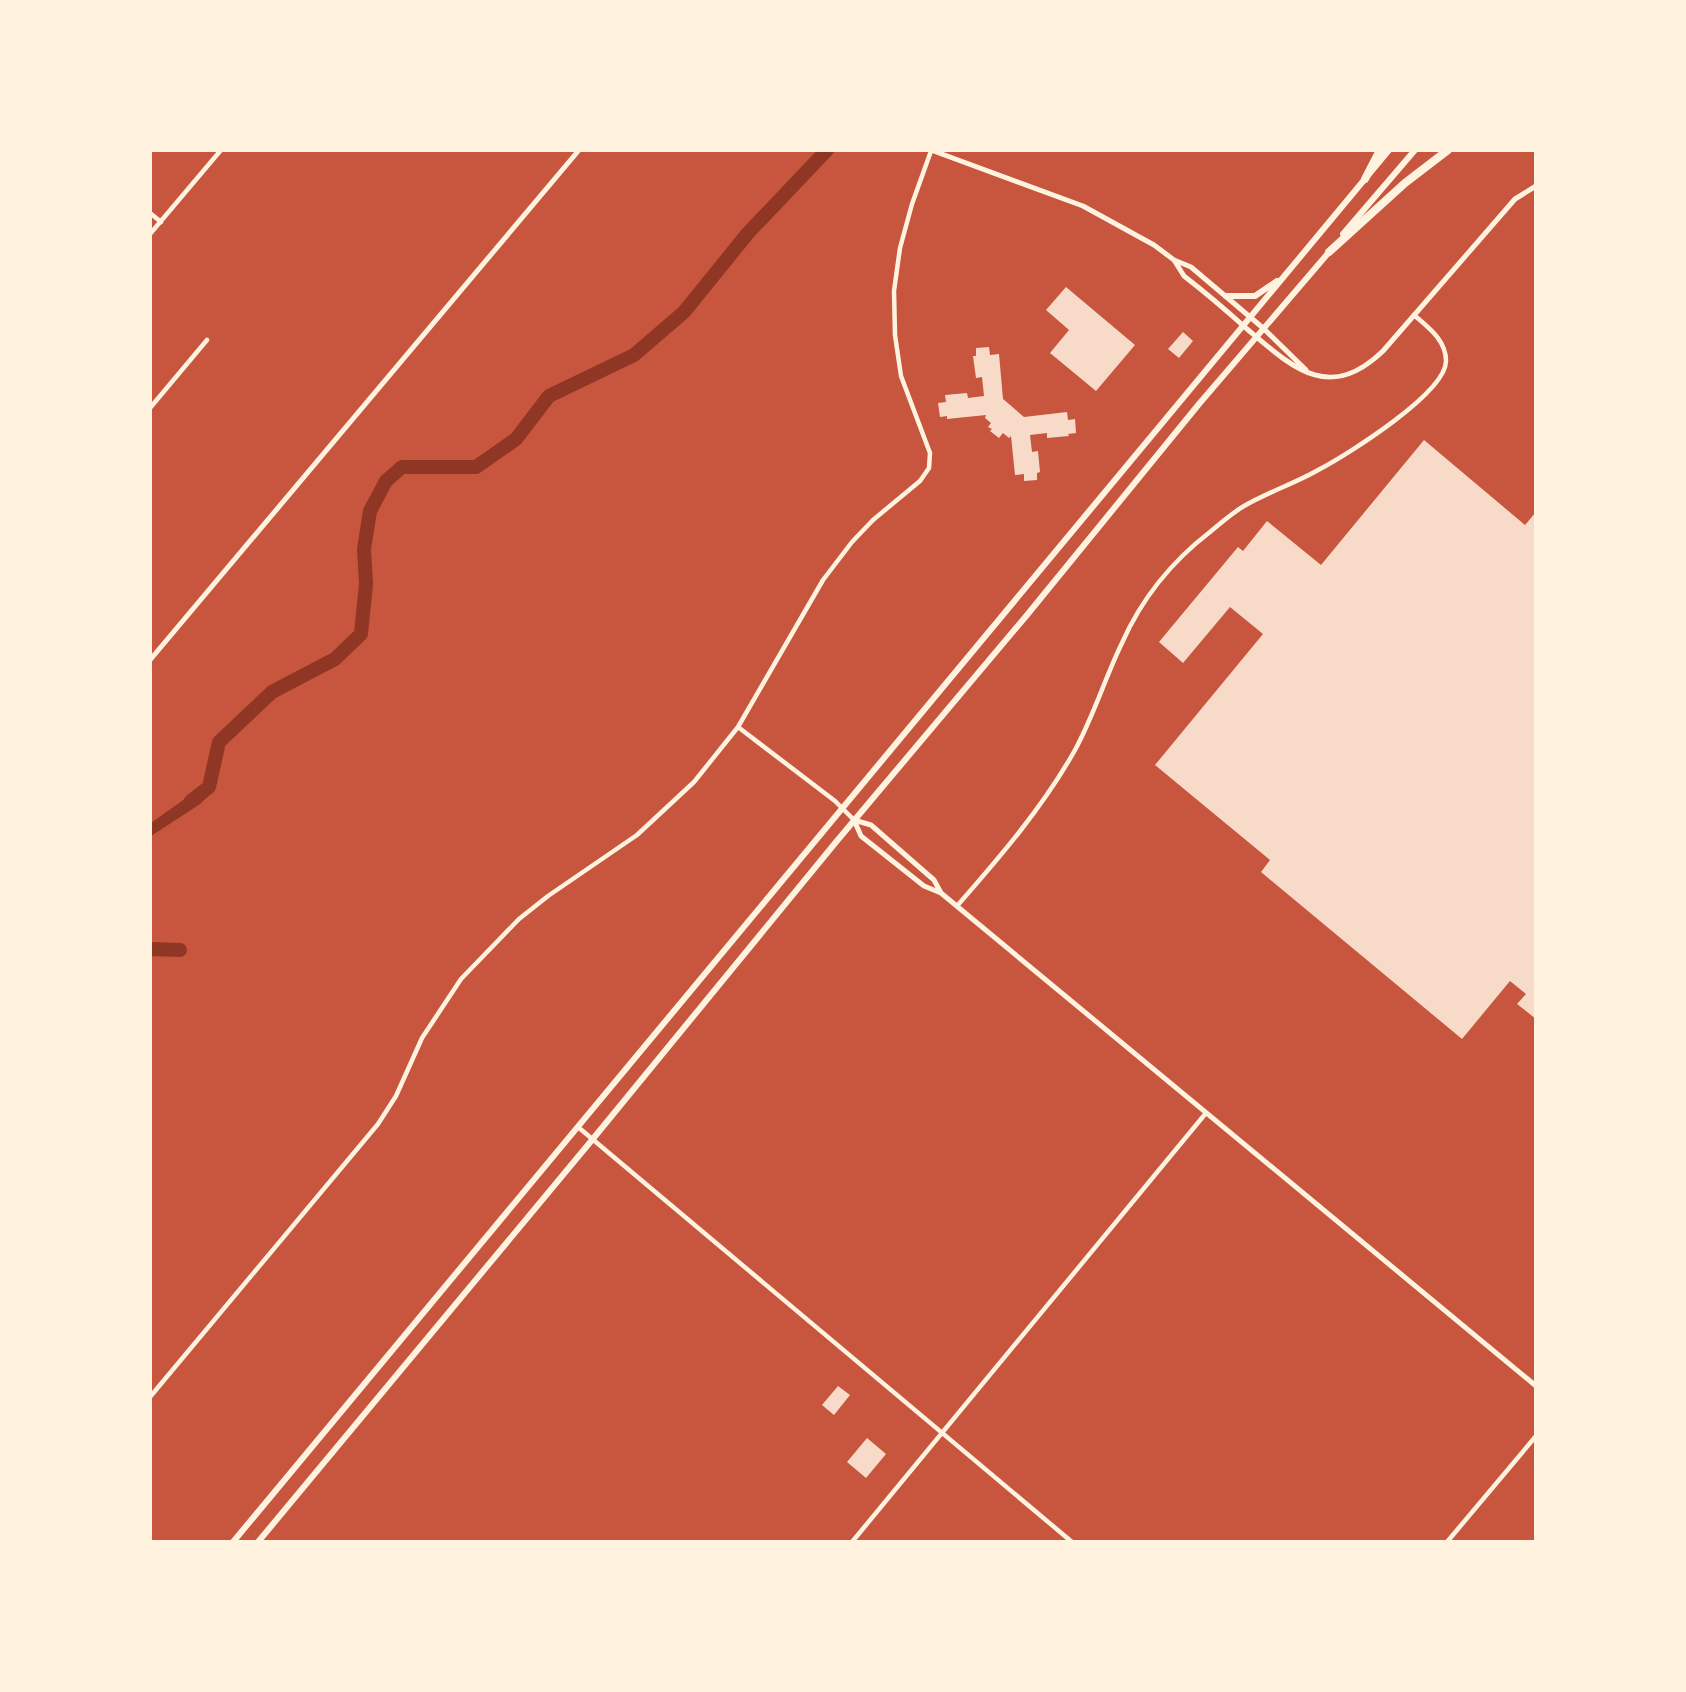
<svg xmlns="http://www.w3.org/2000/svg" width="1686" height="1692" font-family="Jost,sans-serif">
  <style>
    .water { fill: #8f3625 }
    .lines { fill: none; stroke-linecap: round; stroke-linejoin: round }
    .river { stroke: #8f3625; stroke-width: 14 }
    .building { fill: #f7dbc8 }
    .minor { stroke: #fff3e0; stroke-width: 4.5 }
    .tertiary { stroke: #fff3e0; stroke-width: 5 }
    .secondary { stroke: #fff3e0; stroke-width: 6 }
    .motorway { stroke: #fff3e0; stroke-width: 8 }
  </style>
  <rect width="100%" height="100%" fill="#c8553d"/>
  <path class="water" d="M200,788L208,796L200,804L151,836V823Z"/>
  <g class="lines">
    <path class="river" d="M191,801L209,787L219,742L272,692L335,659L361,634L366,584L364,549L370,511L386,481L402,467H476L516,439L549,396L634,355L684,312L748,233L827,150
      M150,949L180,950"/>
  </g>
  <path class="building" d="M1066,287L1135,345L1096,391L1050,353L1069,330L1046,310Z
    M1183,332L1193,341L1179,358L1168,349Z
    M989,347L990,355L999,354L1003,399L1024,417L1067,412L1068,420L1075,419L1076,433L1068,434L1069,436L1047,438V433L1030,435L1032,452L1038,451L1040,472L1037,473V480L1024,481V474L1015,475L1011,436L1009,438L1003,433L999,438L990,431L992,429L988,427L991,423L985,418L986,415L947,419V416L940,417L938,403L946,402L945,395L967,393L968,398L984,396L982,377L976,378L973,356H976V348Z
    M1424,440L1525,525L1536,512V1019L1517,1004L1526,994L1510,981L1462,1039L1261,872L1270,860L1155,765L1263,634L1230,607L1183,663L1159,642L1238,547L1243,551L1267,521L1321,565Z
    M838,1386L850,1395L834,1415L822,1405Z
    M867,1438L886,1454L866,1478L847,1462Z"/>
  <g class="lines">
    <path class="minor" d="M150,213L161,222
      M150,234L221,150
      M150,408L207,340
      M738,727L835,801L854,820
      M957,906C1000,857 1043,807 1075,750C1094,715 1105,678 1122,643C1141,600 1172,561 1210,532C1221,523 1232,513 1244,506C1268,492 1296,483 1320,469C1348,454 1446,393 1446,361C1446,340 1429,328 1414,315
      M578,1127L1072,1542
      M150,1397L378,1124L396,1096L422,1038L461,979L519,919L548,896L637,835L694,782L738,727L823,580L852,542L873,520L920,481L929,468L930,453L901,376L895,335L894,291L900,248L912,204L931,151
      M852,1542L1206,1113
      M1447,1542L1536,1436"/>
    <path class="tertiary" d="M931,150L1083,206L1154,245L1174,260L1191,267L1263,328L1306,370
      M1174,260L1184,276C1206,293 1227,311 1247,329C1293,368 1329,403 1383,351L1515,199L1536,186
      M150,660L579,150
      M854,820L861,836L924,886L941,893L1536,1386
      M854,820L871,825L934,880L941,893"/>
    <path class="secondary" d="M1343,234L1415,150
      M1226,296H1255L1277,281
      M233,1542L1389,150
      M258,1542L592,1140L836,842L1027,615L1199,404L1330,251"/>
    <path class="motorway" d="M1365,179L1380,150
      M1329,252L1405,183L1448,150"/>
  </g>
  <rect width="1686" height="1692" fill="none" stroke="#fff3e0" stroke-width="304"/>
</svg>
